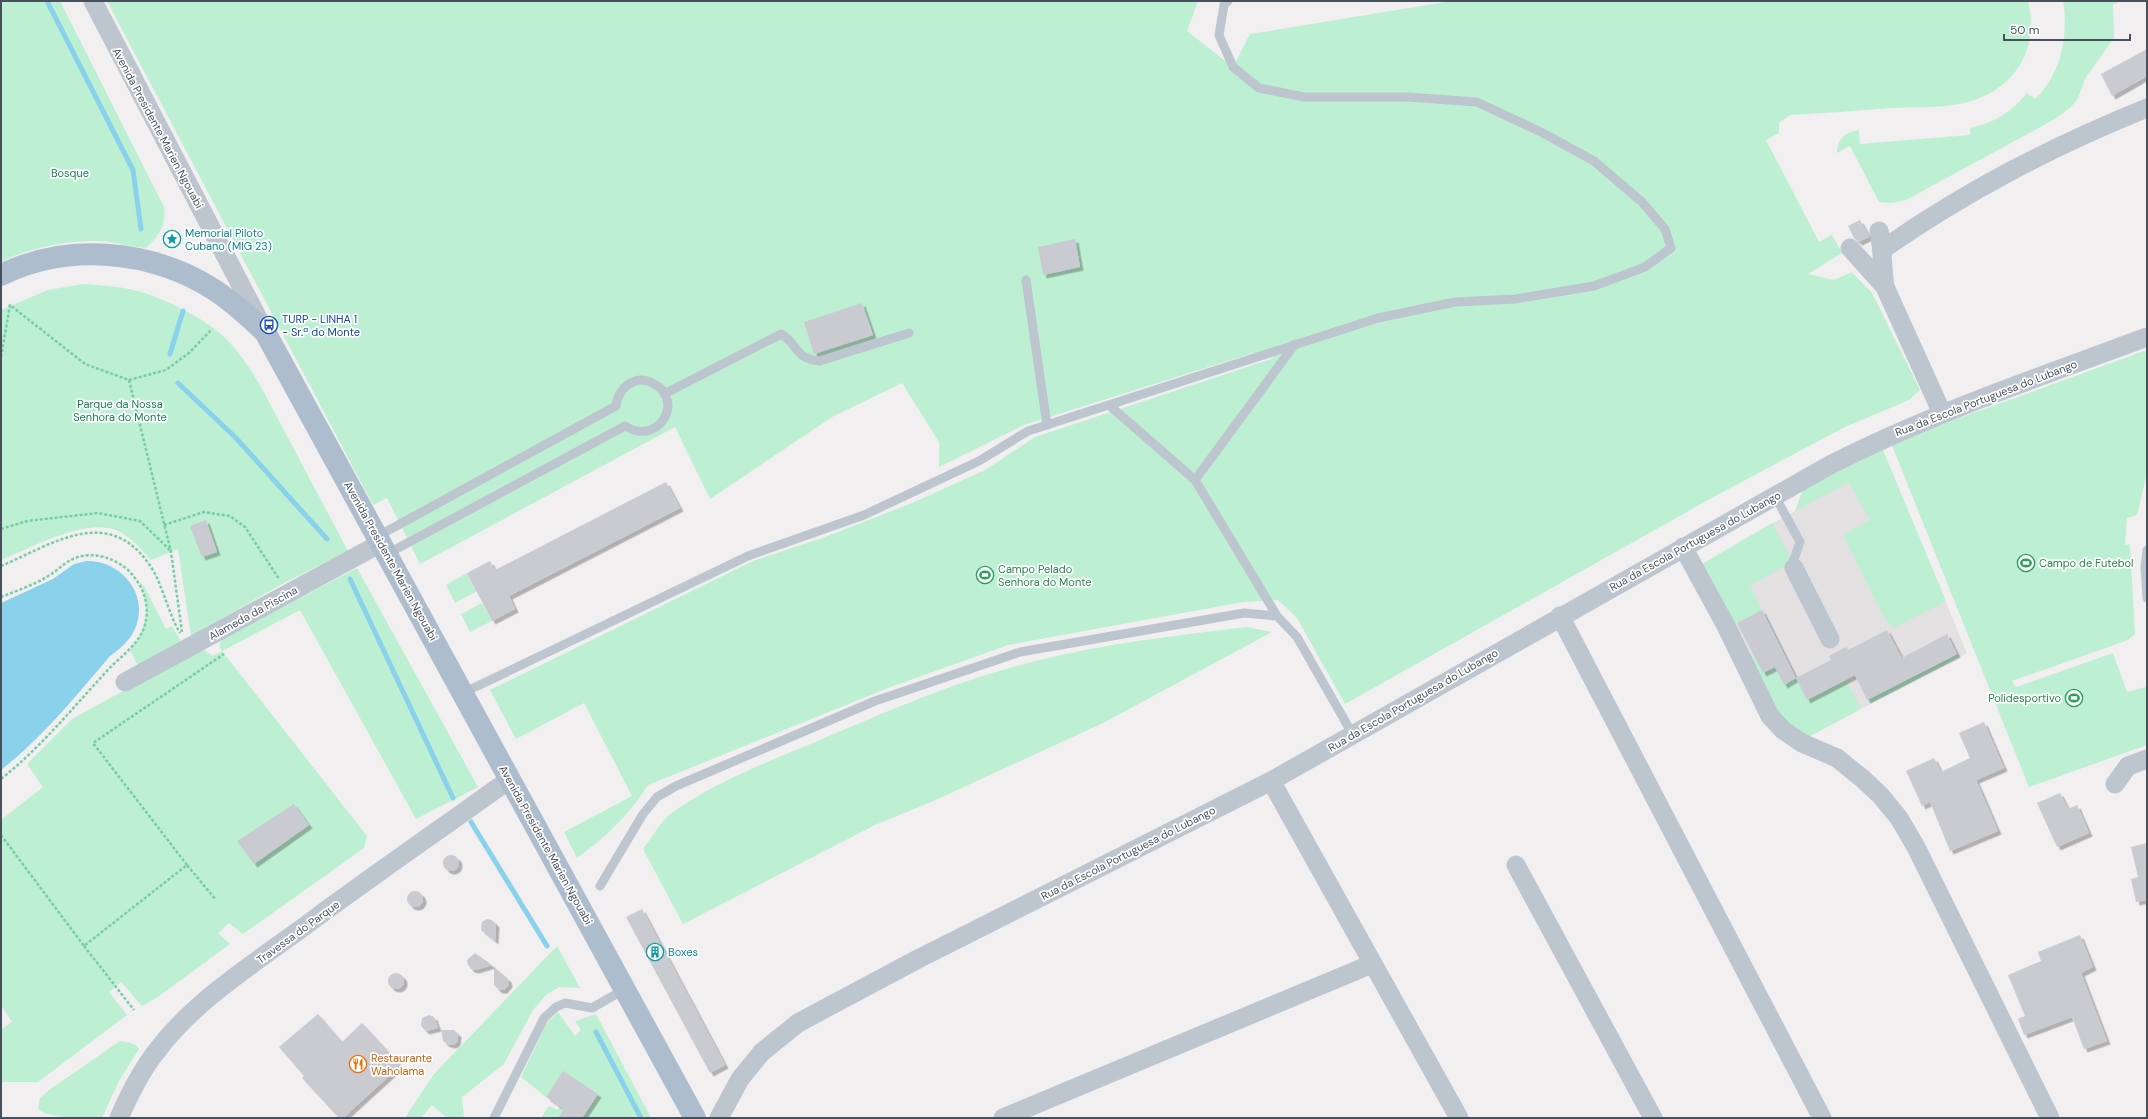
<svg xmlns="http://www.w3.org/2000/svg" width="2148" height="1119" font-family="'DM Sans',sans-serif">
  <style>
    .education { fill: #e2e0e1 }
    .green { fill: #bdefd3 }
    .water { fill: #8ad2ec }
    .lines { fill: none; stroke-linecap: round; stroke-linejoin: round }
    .stream { stroke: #8ad2ec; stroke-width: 5 }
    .building { fill: #c9cbd1; filter: url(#shadow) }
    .path { stroke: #75cda6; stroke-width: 2.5; stroke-dasharray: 3 2; stroke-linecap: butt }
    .lane { stroke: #bdc5ce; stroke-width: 9 }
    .street { stroke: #bdc5ce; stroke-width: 19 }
    .primary { stroke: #aebdce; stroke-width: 22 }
    .labels { text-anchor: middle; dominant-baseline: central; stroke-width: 3.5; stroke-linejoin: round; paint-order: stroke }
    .street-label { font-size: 11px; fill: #47515c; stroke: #fff }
    .park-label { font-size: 11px; fill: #177e50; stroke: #fff }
    .culture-label { font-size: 11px; fill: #0d838f; stroke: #fff; text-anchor: start }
    .transit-label { font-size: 11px; fill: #164399; stroke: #fff; text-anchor: start }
    .leisure-label { font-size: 11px; fill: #27864d; stroke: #fff; text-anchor: start }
    .food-label { font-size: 11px; fill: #c56008; stroke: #fff; text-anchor: start }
  </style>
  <defs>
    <filter id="shadow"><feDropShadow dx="3.5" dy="3.5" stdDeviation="0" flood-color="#0004"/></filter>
  </defs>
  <rect width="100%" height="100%" fill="#f1efef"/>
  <path class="education" d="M1882,448L1967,653L1808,737L1775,713L1702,564L1795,511L1803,490Z"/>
  <path class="green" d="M1,1H60L164,207C166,227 160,234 146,248C134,247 122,244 110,242C78,238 29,247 1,262Z
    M107,1H1198L1187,31L1233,67L1250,34L1452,1H2028C2041,52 2011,94 1960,104C1938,108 1913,107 1890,108C1857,111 1824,113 1790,115L1779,123V133L1766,140L1819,242L1832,235L1842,253L1808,274L1834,280L1852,272L1872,293L1920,390L1909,400L1845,427L1717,495L1345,704L1297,618L1278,600L1243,602L1008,645L888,688L648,785C628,816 607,836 577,858L564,832L632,796L584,703L516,739L490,690L753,561L825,537L910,504L985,470L1035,437L1274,358L1253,353L1024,425L939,467V442L902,383L832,417L710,499L675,427L420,564L387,498L373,505Z
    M2063,1H2121L2113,5L2114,38L2086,77L2078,98L2071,107L2055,119L1906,200L1892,203L1879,202L1850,146L1837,153C1837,139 1845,132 1859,130L1860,144L1970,135V128C1994,123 2012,112 2027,93L2035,99C2061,75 2069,34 2063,1Z
    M84,284C97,285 111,286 124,288C156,293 207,318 229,342C242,356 252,371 261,387L348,551L282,584L191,636L178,549L151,560C141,549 130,536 116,530C84,518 31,548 1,560V310L48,290Z
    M2147,350V473L2137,515L2127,518L2125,545L2130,544L2135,634L2128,640L2012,681L2016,687L2113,653L2127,692L2146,687L2147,745L2029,787L1891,443Z
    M1882,448L1946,601L1893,628L1882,614L1843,535L1870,520L1849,482L1795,511L1803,490Z
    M1772,523L1793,562L1750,585L1762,610L1734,624L1750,656L1754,654L1775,667L1784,684L1796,678L1807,699L1845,679L1861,709L1808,737L1775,713L1702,564Z
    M357,568L478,787L416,819L300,610L222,651L367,836L364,848L243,934L229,923L218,933L230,944L159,996L142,1006L121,982L109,992L127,1015L38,1082H1V1029L12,1022L1,1005V820L43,787L27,764L72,719L201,648L213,656L222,651C218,645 219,642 224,638Z
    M467,573L477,591L455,603L446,585Z
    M139,582L144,586L166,629L172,626L181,642L138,666L130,650C148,628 151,608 139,582Z
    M482,603L492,621L470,632L461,614Z
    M1246,627L1272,632L1103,723L931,802L875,825L683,924L643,849C651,839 659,824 669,815C708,785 767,762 813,743C878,715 944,686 1013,667C1087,646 1170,636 1246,627Z
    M1957,654L1959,657L1870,704L1867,700Z
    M557,946L580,988L559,987L546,995L533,1010L504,1064L462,1097L464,1118H447L432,1105L421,1118H405L434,1074Z
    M558,1012L575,1036L581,1030L575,1021L596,1014L651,1118H582L598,1094L563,1072L546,1097L521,1077L546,1024Z
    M120,1041C127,1042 136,1043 139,1049L119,1081L102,1118C86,1118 47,1119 38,1109L40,1098L49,1090Z
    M549,1106L557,1110L560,1106L564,1109L558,1118H541Z"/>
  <path class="water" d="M86,561C121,560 150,594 135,629C130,640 120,649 110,656C76,696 42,738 1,770V603L53,579L74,564Z"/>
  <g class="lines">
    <path class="stream" d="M47,1L133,170L141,229
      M170,354L183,311
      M178,383L235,437L327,539
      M350,579L453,798
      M471,822L547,946
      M596,1032L641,1118"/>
  </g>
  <path class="building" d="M2147,49V76L2112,96L2101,74Z
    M1860,220L1869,237L1859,242L1854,238L1848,226Z
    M1075,239L1080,267L1043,275L1038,247Z
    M862,303L873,335L814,354L804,322Z
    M666,482L680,508L509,596L515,609L492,621L467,573L490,561L495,570Z
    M206,520L217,552L202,557L190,526Z
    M1762,610L1796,678L1784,685L1775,667L1763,673L1737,623Z
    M1887,630L1902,658L1947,634L1957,654L1867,700L1855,675L1807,700L1796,678L1831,660L1829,656L1846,647L1848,650Z
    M1984,722L2004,768L1976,780L1998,831L1950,851L1930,802L1922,806L1906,771L1934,758L1941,772L1970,758L1959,733Z
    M2060,793L2068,809L2077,805L2089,833L2057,847L2037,803Z
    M294,804L309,825L254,864L237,841Z
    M2147,843V900L2136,902L2131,879L2138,877L2131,847Z
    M443 863a8 8 0 1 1 16 0a8 8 0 1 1-16 0Z
    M407 899a8 8 0 1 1 16 0a8 8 0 1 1-16 0Z
    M642,909L725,1065L710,1073L626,917Z
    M487,919L492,920L496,924L495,941L481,930L482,922Z
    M2080,935L2093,967L2081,973L2107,1041L2084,1049L2072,1017L2024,1035L2018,1019L2025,1016L2008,975L2041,961L2038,952Z
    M475,953L492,965L476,970L471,969L468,965L467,960Z
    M494,967L508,979L509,984L504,990H499L494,985Z
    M388 981a8 8 0 1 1 16 0a8 8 0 1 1-16 0Z
    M318,1014L342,1042L362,1023L401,1065L343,1118H339L302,1078L304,1076L279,1047Z
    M429,1015L434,1017L438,1028L426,1031L421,1026L422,1018Z
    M441,1030H454L458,1034L457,1042L453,1045L447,1044L443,1041Z
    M563,1071L598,1094L582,1118H558L564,1109L546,1097Z"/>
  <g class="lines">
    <path class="path" d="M1,357L10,305L85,364L129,380L166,370L189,353L212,329
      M129,380L171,552L182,632
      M164,525L204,512L230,516L245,527L279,579
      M1,529L27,521L98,513L140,521L171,551
      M1,566C51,545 107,504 149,564C163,584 167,611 180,633
      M1,597C16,591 34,585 48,576C59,570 65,561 78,557C96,552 114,558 128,570C144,586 151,606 144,628C136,648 118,658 105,673C71,710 40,748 1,779
      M1,835L84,946L187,865L216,900
      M187,865L93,743L224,654
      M84,946L134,1010"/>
    <path class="lane" d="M1026,280L1047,425
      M664,394L781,334C799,344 793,358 820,361L909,333
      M1109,405L1195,480L1295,344
      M1195,480L1277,616L1297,637L1353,735
      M1775,496L1800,542L1793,562L1794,568
      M378,536L616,406C617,396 623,386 633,382C639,379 647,380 654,384C685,400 659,447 625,426L387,554
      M2147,550L2145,567L2147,598
      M463,693L748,556L864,515L979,461L1028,431L1378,318L1455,302L1515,299L1594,286L1645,267L1671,248L1665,229L1642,202L1594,161L1541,132L1477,102L1407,97H1304L1259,88L1233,67L1219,35L1224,5L1228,1
      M600,886L643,814L657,797L676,786L875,701L1020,652L1244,613L1277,616
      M494,1118L544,1018L556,1007L565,1003L592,1008L625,989"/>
    <path class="street" d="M93,1L262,326
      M1879,231C1883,250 1882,268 1885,287L1942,413
      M1850,248L1885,287
      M1883,249C1968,190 2051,147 2147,108
      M1683,547L1726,626L1770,716L1783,730L1802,743L1837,758L1863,779L1881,796L1899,818L1916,847L2050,1118
      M1794,568L1830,639
      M1560,616L1822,1118
      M125,682L381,543
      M1271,781L1459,1118
      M2115,784L2128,766L2147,759
      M1516,865L1653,1118
      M119,1118C129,1095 140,1072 156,1052C195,999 261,959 313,920C378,872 445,826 510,779
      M719,1118L740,1079L762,1052L798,1023L918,959L1271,781L1830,465C1932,413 2040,377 2147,337
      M1003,1118L1372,964"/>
    <path class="primary" d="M1,275C68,242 151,250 213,289C232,301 249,317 265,332L695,1118"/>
  </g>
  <defs>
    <symbol id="sight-ring" viewBox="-11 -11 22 22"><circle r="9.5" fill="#fff" stroke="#0f9aa8" stroke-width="1.5"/><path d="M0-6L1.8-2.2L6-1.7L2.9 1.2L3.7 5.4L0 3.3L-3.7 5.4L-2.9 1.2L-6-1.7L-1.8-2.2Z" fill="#0f9aa8"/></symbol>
    <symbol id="bus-ring" viewBox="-11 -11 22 22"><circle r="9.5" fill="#fff" stroke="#1a4fb4" stroke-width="1.5"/><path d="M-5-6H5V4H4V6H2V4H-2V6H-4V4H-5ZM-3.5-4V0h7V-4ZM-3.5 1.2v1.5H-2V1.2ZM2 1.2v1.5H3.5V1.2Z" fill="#1a4fb4"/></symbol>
    <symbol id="stadium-ring" viewBox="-11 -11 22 22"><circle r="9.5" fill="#fff" stroke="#2e9e5b" stroke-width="1.5"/><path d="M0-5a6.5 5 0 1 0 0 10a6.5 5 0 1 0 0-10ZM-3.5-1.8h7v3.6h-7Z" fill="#2e9e5b"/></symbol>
    <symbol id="building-ring" viewBox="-11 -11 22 22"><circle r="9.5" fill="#fff" stroke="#0f9aa8" stroke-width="1.5"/><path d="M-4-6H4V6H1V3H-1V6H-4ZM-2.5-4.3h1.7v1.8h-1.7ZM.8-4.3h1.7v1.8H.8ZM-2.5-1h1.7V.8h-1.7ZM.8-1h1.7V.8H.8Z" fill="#0f9aa8"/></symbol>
    <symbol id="restaurant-ring" viewBox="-11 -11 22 22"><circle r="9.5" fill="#fff" stroke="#e8710a" stroke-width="1.5"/><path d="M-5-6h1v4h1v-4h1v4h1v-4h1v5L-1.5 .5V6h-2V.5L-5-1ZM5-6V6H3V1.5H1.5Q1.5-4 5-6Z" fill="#e8710a"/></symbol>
  </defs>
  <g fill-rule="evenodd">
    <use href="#sight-ring" x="162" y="229" width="20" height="20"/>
    <use href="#bus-ring" x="259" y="315" width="20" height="20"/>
    <use href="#stadium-ring" x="2016" y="553" width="20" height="20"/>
    <use href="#stadium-ring" x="975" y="565" width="20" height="20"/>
    <use href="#stadium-ring" x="2064" y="688" width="20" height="20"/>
    <use href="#building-ring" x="645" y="942" width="20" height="20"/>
    <use href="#restaurant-ring" x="348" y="1054" width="20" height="20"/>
  </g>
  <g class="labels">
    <g class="street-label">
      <text transform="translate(158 128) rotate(62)">Avenida Presidente Marien Ngouabi</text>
      <text transform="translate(1986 398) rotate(-21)">Rua da Escola Portuguesa do Lubango</text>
      <text transform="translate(1695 541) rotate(-29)">Rua da Escola Portuguesa do Lubango</text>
      <text transform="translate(391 561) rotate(61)">Avenida Presidente Marien Ngouabi</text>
      <text transform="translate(253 613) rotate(-29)">Alameda da Piscina</text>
      <text transform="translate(1413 700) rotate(-30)">Rua da Escola Portuguesa do Lubango</text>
      <text transform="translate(546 845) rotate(61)">Avenida Presidente Marien Ngouabi</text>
      <text transform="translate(1128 853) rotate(-27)">Rua da Escola Portuguesa do Lubango</text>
      <text transform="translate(298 932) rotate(-36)">Travessa do Parque</text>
    </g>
    <g class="park-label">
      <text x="70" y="173">Bosque</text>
      <text x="120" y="404">Parque da Nossa<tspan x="120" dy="13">Senhora do Monte</tspan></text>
    </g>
    <g class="culture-label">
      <text x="185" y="233">Memorial Piloto<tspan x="185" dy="13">Cubano (MIG 23)</tspan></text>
      <text x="668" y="952">Boxes</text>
    </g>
    <g class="transit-label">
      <text x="282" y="319">TURP - LINHA 1<tspan x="282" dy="13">- Sr.ª do Monte</tspan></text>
    </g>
    <g class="leisure-label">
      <text x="2039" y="563">Campo de Futebol</text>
      <text x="998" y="569">Campo Pelado<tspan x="998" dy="13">Senhora do Monte</tspan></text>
      <text x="2061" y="698" text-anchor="end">Polidesportivo</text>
    </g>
    <g class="food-label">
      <text x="371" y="1058">Restaurante<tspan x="371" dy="13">Waholama</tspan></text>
    </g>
  </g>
  <rect width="2148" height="1119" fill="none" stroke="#47515c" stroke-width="4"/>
  <path d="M2004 34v6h126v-6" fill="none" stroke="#47515c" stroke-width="2"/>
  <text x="2010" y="34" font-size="12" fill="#47515c" stroke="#ffffff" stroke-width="3" paint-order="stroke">50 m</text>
</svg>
